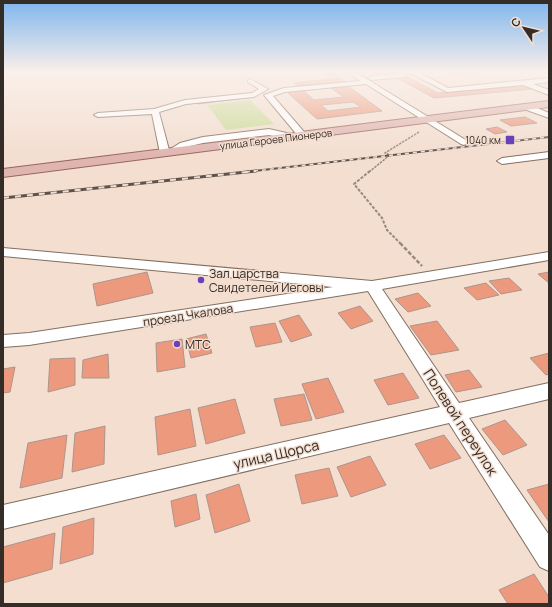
<svg xmlns="http://www.w3.org/2000/svg" width="552" height="607" font-family="Manrope,sans-serif">
  <style>
    .green { fill: #cbdc9a }
    .building { fill: #ed997d; stroke: #ac958d; fill-rule: evenodd }
    .lines { fill: none; stroke-linecap: round; stroke-linejoin: round }
    .minor-casing { stroke: #816f62; stroke-width: 2 }
    .major-casing { stroke: #97655e; stroke-width: 2 }
    .path-far2 { stroke: #97897f; stroke-width: 1.5; stroke-dasharray: 2.5 1; stroke-linecap: butt }
    .path-far1 { stroke: #97897f; stroke-width: 2; stroke-dasharray: 3 1.5; stroke-linecap: butt }
    .path { stroke: #97897f; stroke-width: 2.5; stroke-dasharray: 4 2; stroke-linecap: butt }
    .minor { fill: #fff; fill-rule: evenodd }
    .major { fill: #e0b5b0; fill-rule: evenodd }
    .rail-far1-casing { stroke: #5e534c; stroke-width: 2 }
    .rail-casing { stroke: #5e534c; stroke-width: 3 }
    .rail-far1 { stroke: #f3ded0; stroke-width: 1.5; stroke-dasharray: 4; stroke-linecap: butt }
    .rail { stroke: #f3ded0; stroke-width: 2; stroke-dasharray: 6; stroke-linecap: butt }
    .poi-dot { fill: #6a40b8; stroke: #f3ded0; stroke-width: 1.5 }
    .labels { text-anchor: middle; dominant-baseline: central; stroke-width: 3; stroke-linejoin: round; paint-order: stroke }
    .far-street-label { font-size: 10px; fill: #342c27; stroke: #f3ded0 }
    .far-poi-label { font-size: 10px; fill: #342c27; stroke: #f3ded0; text-anchor: end }
    .poi-label { font-size: 12px; fill: #342c27; stroke: #f3ded0; text-anchor: start }
    .street-label { font-size: 12px; fill: #342c27; stroke: #f3ded0 }
    .near-street-label { font-size: 14px; fill: #342c27; stroke: #f3ded0 }
  </style>
  <rect width="100%" height="100%" fill="#f3ded0"/>
  <path class="green" d="M250,100L274,124L226,130L207,105Z"/>
  <path class="building" d="M320,71H331L338,75L328,76Z
    M375,71H389L395,74L382,75Z
    M445,71H501L452,75Z
    M408,77L438,93L524,86L533,89L434,98L397,78Z
    M339,78L348,83L301,88L294,83Z
    M348,86L382,111L317,119L287,92L303,90L314,100L344,97L331,88ZM353,102L361,107L328,111L321,105Z
    M246,98L197,104L196,102Z
    M525,117L537,123L511,126L500,120Z
    M497,127L507,132L495,134L486,129Z
    M147,272L153,293L97,306L93,284Z
    M549,272V283L538,274Z
    M509,278L522,290L501,294L489,281Z
    M486,283L499,295L477,300L464,288Z
    M418,293L431,306L408,312L395,299Z
    M360,306L373,321L351,329L338,313Z
    M299,315L312,335L291,342L279,321Z
    M437,321L459,350L431,355L410,326Z
    M275,323L282,342L256,347L250,327Z
    M206,334L212,353L191,358L186,339Z
    M182,339L185,367L157,372L156,343Z
    M549,353V374L546,375L530,358Z
    M108,354L109,378H82L83,360Z
    M75,358V385L48,392L50,359Z
    M15,367L10,392L3,393V369Z
    M469,370L482,387L456,392L445,375Z
    M403,373L419,398L388,405L374,380Z
    M328,378L344,412L316,419L302,384Z
    M304,394L312,420L281,426L274,399Z
    M235,399L245,433L206,444L198,408Z
    M190,409L196,446L158,455L155,417Z
    M505,420L527,445L503,455L482,429Z
    M105,426L104,464L72,472L75,433Z
    M67,435L62,478L20,488L28,443Z
    M444,435L461,458L430,469L415,444Z
    M370,456L386,485L351,497L337,467Z
    M329,468L338,496L302,504L295,475Z
    M239,484L250,521L215,533L206,495Z
    M549,484V522L527,490Z
    M196,494L200,519L175,527L171,501Z
    M94,518L93,554L60,564L63,527Z
    M55,533L52,569L3,583V547Z
    M534,574L549,597V604H508L499,590Z"/>
  <g class="lines">
    <defs>
      <path id="minor" d="M346,71H354L370,81L469,142L464,145L461,144L366,84L285,92L273,96L305,133L307,135L305,137H299L264,95L284,88L360,81Z
        M401,71H426L420,73L448,88L549,78V82L533,84L549,90V95L523,85L447,92L412,74H407L404,77L371,80L368,78L371,76L398,74Z
        M250,79L268,89L254,97L186,104L159,112L169,150L180,143L203,137L269,129L295,135L297,137L295,139L292,140L269,135L203,143L186,147L176,154H169L165,156L160,153L152,114L98,117L94,115L98,113L154,109L185,100L252,93L259,89L248,82V80Z
        M524,105H530L549,113V118L524,109Z
        M549,152V158L502,164L497,161L502,158Z
        M3,248L372,281L549,252V260L382,289L459,403L549,383V399L469,418L549,535V571L540,567L449,423L3,529V505L440,407L368,291L29,345L3,347V335L29,333L333,287L3,256Z"/>
      <path id="major" d="M549,101V107L3,177V169Z"/>
    </defs>
    <use href="#minor" class="minor-casing"/>
    <use href="#major" class="major-casing"/>
    <path class="path-far2" d="M369,172L390,155L385,153L419,132"/>
    <path class="path-far1" d="M370,171L354,184L382,218L387,230L401,244"/>
    <path class="path" d="M400,243L422,266"/>
    <use href="#minor" class="minor"/>
    <use href="#major" class="major"/>
    <defs>
      <path id="rail-far1" d="M246,172L549,137"/>
      <path id="rail" d="M3,198L256,171"/>
    </defs>
    <use href="#rail-far1" class="rail-far1-casing"/>
    <use href="#rail" class="rail-casing"/>
    <use href="#rail-far1" class="rail-far1"/>
    <use href="#rail" class="rail"/>
  </g>
  <linearGradient id="sky" x2="0" y2="1"><stop stop-color="#7fb5ee"/><stop offset="0.46" stop-color="#faf0ea"/><stop offset="1" stop-color="#faf0ea" stop-opacity="0"/></linearGradient>
  <rect width="552" height="156" fill="url(#sky)"/>
  <g class="poi-dot">
    <rect x="505" y="135" width="10" height="10" rx="2"/>
    <circle cx="201" cy="280" r="4"/>
    <circle cx="177" cy="344" r="4"/>
  </g>
  <g class="labels">
    <g class="far-street-label">
      <text transform="translate(276 139) rotate(-7)">улица Героев Пионеров</text>
    </g>
    <g class="far-poi-label">
      <text x="501" y="140">1040 км</text>
    </g>
    <g class="poi-label">
      <text x="209" y="273">Зал царства<tspan x="209" dy="14">Свидетелей Иеговы</tspan></text>
      <text x="185" y="344">МТС</text>
    </g>
    <g class="street-label">
      <text transform="translate(188 315) rotate(-9)">проезд Чкалова</text>
    </g>
    <g class="near-street-label">
      <text transform="translate(461 422) rotate(57)">Полевой переулок</text>
      <text transform="translate(276 454) rotate(-13)">улица Щорса</text>
    </g>
  </g>
  <rect width="552" height="607" fill="none" stroke="#342c27" stroke-width="8"/>
  <g transform="translate(524 28) rotate(305)" stroke="#f3ded0" stroke-width="3" paint-order="stroke">
  <path d="M0-3L7 15L0 10L-7 15Z" fill="#342c27"/>
  <text y="-6" font-size="11" font-weight="bold" text-anchor="middle" fill="#342c27">С</text>
  </g>
</svg>
